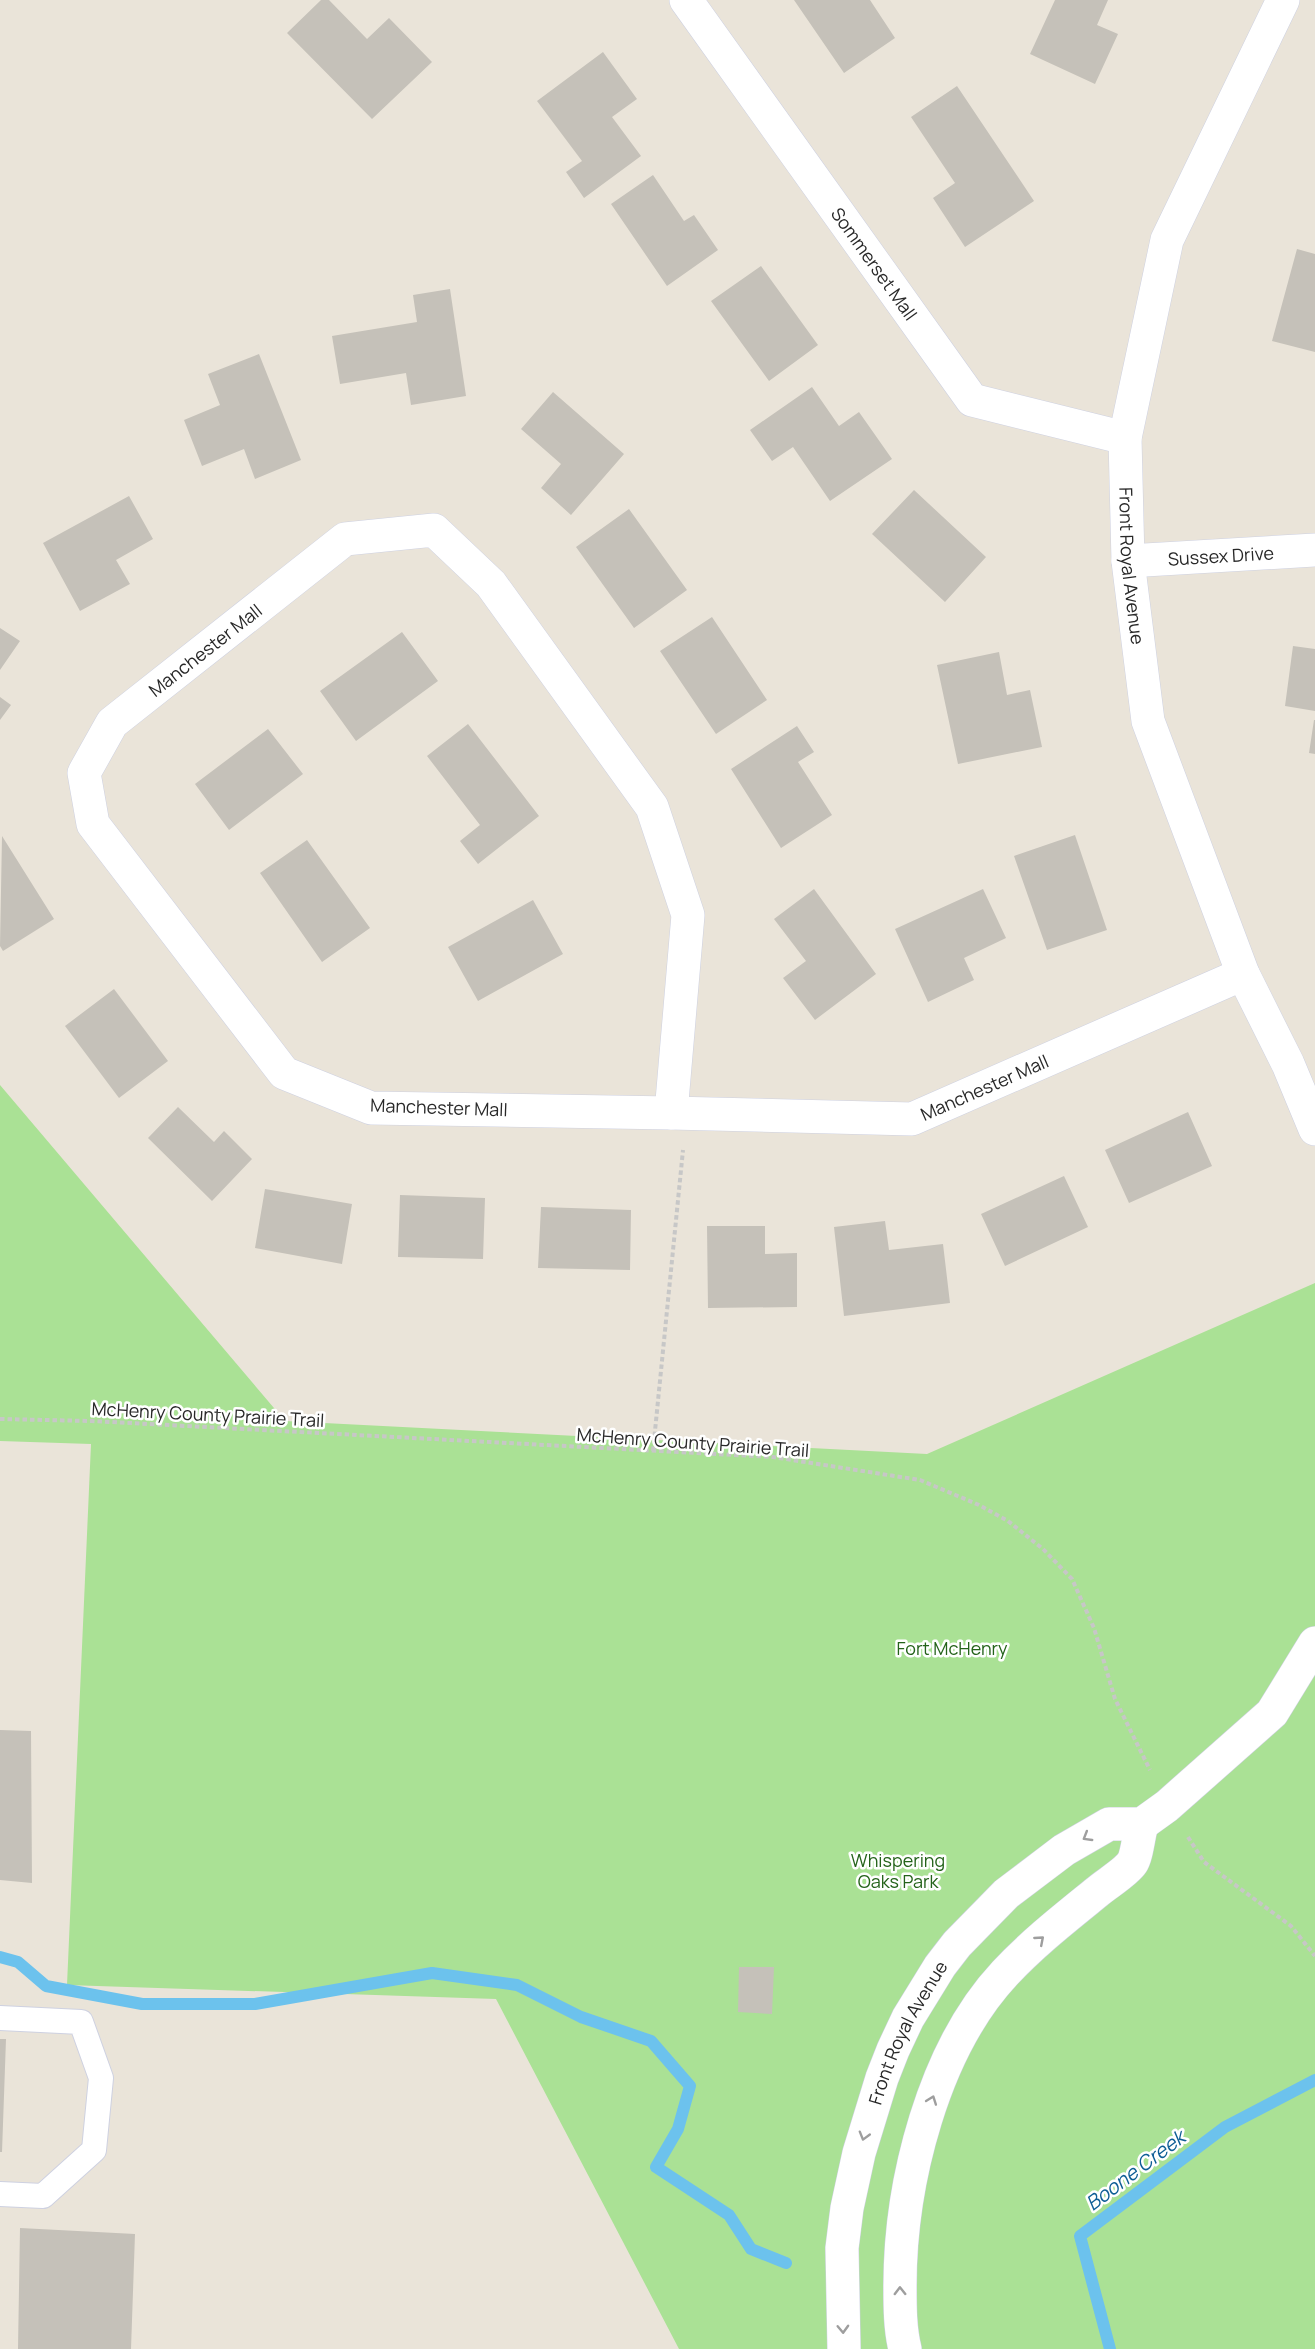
<svg xmlns="http://www.w3.org/2000/svg" width="1315" height="2349" font-family="Manrope,sans-serif">
  <style>
    .green { fill: #aae195 }
    .lines { fill: none; stroke-linecap: round; stroke-linejoin: round }
    .stream { stroke: #6cc2ed; stroke-width: 12 }
    .building { fill: #c5c1b9 }
    .lane-casing { stroke: #ced1e1; stroke-width: 26 }
    .street-casing { stroke: #ced1e1; stroke-width: 34 }
    .path { stroke: #c7c7c7; stroke-width: 4; stroke-dasharray: 4.5 3; stroke-linecap: butt }
    .lane { stroke: #fff; stroke-width: 24 }
    .street { stroke: #fff; stroke-width: 33 }
    .oneway { stroke: #9e9e9e }
    .labels { text-anchor: middle; dominant-baseline: central; stroke-width: 5; stroke-linejoin: round; paint-order: stroke }
    .street-label { font-size: 18px; fill: #282828; stroke: #fff }
    .park-label { font-size: 18px; fill: #24631a; stroke: #fff }
    .water-label { font-size: 20px; font-style: italic; fill: #0e5e95; stroke: #fff }
  </style>
  <rect width="100%" height="100%" fill="#eae4d9"/>
  <path class="green" d="M0,1085L285,1421L927,1454L1315,1283V2349H679L496,1999L67,1985L91,1444L0,1441Z"/>
  <g class="lines">
    <path class="stream" d="M0,1957L18,1962L46,1986L142,2004H255L432,1973L517,1985L581,2017L651,2041L690,2086L678,2129L656,2167L729,2215L751,2249L786,2263
      M1110,2349L1080,2236L1225,2127L1315,2080"/>
  </g>
  <path class="building" d="M321,0H329L367,39L389,18L432,62L372,119L287,33Z
    M794,0H870L895,38L844,73Z
    M1055,0H1108L1097,25L1118,34L1095,84L1030,54Z
    M603,52L637,99L612,117L641,156L584,198L566,172L582,161L537,101Z
    M957,86L1034,201L965,247L933,198L955,183L911,117Z
    M653,175L684,221L694,215L718,250L667,286L611,204Z
    M1297,249L1315,254V352L1272,341Z
    M761,266L818,345L769,381L711,301Z
    M450,289L466,396L411,405L406,373L340,384L332,336L417,322L413,295Z
    M259,354L301,460L255,479L244,449L202,466L184,420L220,405L208,374Z
    M812,387L839,426L859,412L892,459L830,501L793,447L772,461L750,430Z
    M553,392L624,454L571,515L541,488L561,464L521,429Z
    M914,490L986,557L945,602L872,534Z
    M129,496L153,539L116,560L130,584L80,611L43,543Z
    M629,509L687,590L634,628L576,547Z
    M712,617L767,700L716,734L660,651Z
    M0,628L20,641L0,670Z
    M402,632L438,681L356,741L320,691Z
    M1293,646L1315,649V711L1285,706Z
    M999,652L1007,695L1030,690L1042,747L958,764L937,665Z
    M0,697L11,705L0,720Z
    M1314,720H1315V754L1309,753Z
    M468,724L539,816L478,864L460,841L480,825L427,756Z
    M797,726L814,752L798,762L832,815L781,848L731,769Z
    M268,729L303,774L229,830L195,784Z
    M1075,835L1107,930L1047,950L1014,856Z
    M2,836L54,919L3,951L0,946Z
    M307,840L370,928L322,962L260,873Z
    M814,889L876,974L815,1020L783,978L806,961L774,919Z
    M983,889L1006,938L964,958L974,980L928,1002L895,929Z
    M533,900L563,954L478,1001L448,947Z
    M114,989L168,1061L119,1098L65,1026Z
    M178,1107L214,1142L224,1131L252,1159L212,1201L148,1138Z
    M1188,1112L1212,1166L1129,1203L1105,1150Z
    M1064,1176L1088,1227L1005,1266L981,1214Z
    M265,1189L352,1204L342,1264L255,1248Z
    M400,1195L485,1198L483,1259L398,1257Z
    M541,1207L631,1210L630,1270L538,1268Z
    M885,1221L889,1250L943,1244L950,1303L844,1316L834,1227Z
    M707,1226H765V1254L797,1253V1307L708,1308Z
    M0,1730L31,1731L32,1883L0,1880Z
    M739,1967H774L772,2014L738,2012Z
    M0,2039H6L2,2152H0Z
    M20,2228L135,2234L131,2349H18Z"/>
  <g class="lines">
    <defs>
      <path id="lane" d="M0,2018L81,2022L101,2078L94,2150L43,2196L0,2194"/>
      <g id="street">
        <path id="s1" d="M686,0L972,400L1125,438"/>
        <path id="s2" d="M1283,0L1167,240L1125,438L1128,561L1148,721L1243,974L1288,1064L1315,1129"/>
        <path d="M434,530L491,584L652,807L688,915L671,1113L371,1108L284,1073L93,824L84,773L112,723L345,539Z"/>
        <path id="s3" d="M1128,561L1315,550"/>
        <path id="s4" d="M671,1113L912,1119L1243,974"/>
        <path id="s5" d="M844,2349L842,2248L847,2208L859,2153L882,2078L893,2050L908,2018L940,1966L957,1944L1006,1894L1064,1850L1109,1824H1142L1167,1806L1272,1713L1315,1643"/>
        <path d="M905,2349C900,2329 900,2307 900,2286C900,2183 933,2050 1005,1973C1033,1943 1065,1918 1097,1892C1106,1884 1125,1873 1132,1863C1137,1856 1139,1833 1142,1824"/>
      </g>
    </defs>
    <use href="#lane" class="lane-casing"/>
    <use href="#street" class="street-casing"/>
    <path class="path" d="M0,1419L92,1421L773,1457L920,1480L979,1505L1008,1521L1043,1549L1072,1579L1094,1628L1115,1699L1150,1770
      M653,1451L683,1150
      M1188,1837L1204,1862L1291,1926L1315,1956"/>
    <use href="#lane" class="lane"/>
    <use href="#street" class="street"/>
  </g>
  <defs><path id="oneway-chevron" d="M-2-3.5L2.5 0L-2 3.5" fill="none" stroke-width="1.6" stroke-linecap="round" stroke-linejoin="round" transform="scale(1.5)"/></defs>
  <g class="oneway">
    <use href="#oneway-chevron" transform="translate(1087 1837) rotate(149)"/>
    <use href="#oneway-chevron" transform="translate(1040 1940) rotate(-41)"/>
    <use href="#oneway-chevron" transform="translate(932 2100) rotate(-70)"/>
    <use href="#oneway-chevron" transform="translate(864 2136) rotate(106)"/>
    <use href="#oneway-chevron" transform="translate(900 2291) rotate(-91)"/>
    <use href="#oneway-chevron" transform="translate(843 2329) rotate(88)"/>
  </g>
  <g class="labels">
    <g class="street-label">
      <text stroke="none"><textPath href="#s1" startOffset="324">Sommerset Mall</textPath></text>
      <text stroke="none"><textPath href="#s3" startOffset="93">Sussex Drive</textPath></text>
      <text stroke="none"><textPath href="#s2" startOffset="597">Front Royal Avenue</textPath></text>
      <text transform="translate(205 650) rotate(-38)">Manchester Mall</text>
      <text stroke="none"><textPath href="#s4" startOffset="320">Manchester Mall</textPath></text>
      <text transform="translate(439 1107) rotate(2)">Manchester Mall</text>
      <text transform="translate(208 1414) rotate(3)">McHenry County Prairie Trail</text>
      <text transform="translate(693 1442) rotate(4)">McHenry County Prairie Trail</text>
      <text stroke="none"><textPath href="#s5" startOffset="328">Front Royal Avenue</textPath></text>
    </g>
    <g class="park-label">
      <text x="952" y="1648">Fort McHenry</text>
      <text x="898" y="1860">Whispering<tspan x="898" dy="21">Oaks Park</tspan></text>
    </g>
    <g class="water-label">
      <text transform="translate(1135 2170) rotate(-37)">Boone Creek</text>
    </g>
  </g>
</svg>
